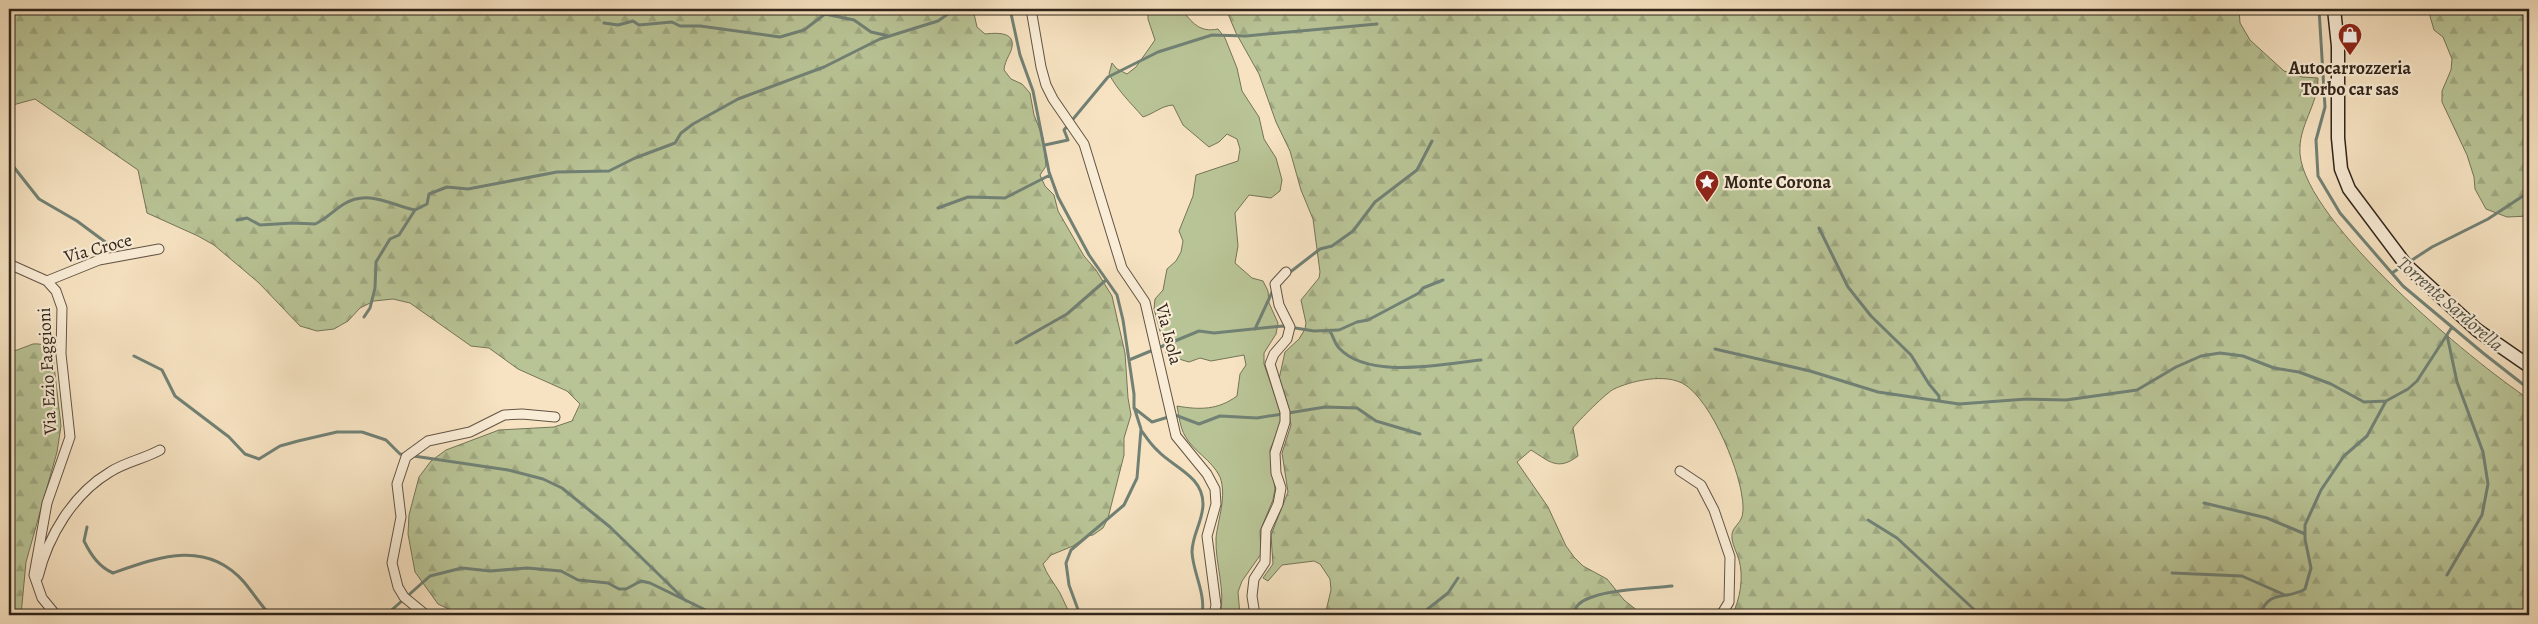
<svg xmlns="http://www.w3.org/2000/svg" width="2538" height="624" font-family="Alegreya,serif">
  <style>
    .green { fill: #b9c496; stroke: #747458 }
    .forest { fill: url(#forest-firs); stroke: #747458 }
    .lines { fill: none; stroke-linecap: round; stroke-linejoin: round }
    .stream { stroke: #718175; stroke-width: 3 }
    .street-casing { stroke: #625445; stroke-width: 11 }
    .secondary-casing { stroke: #30251b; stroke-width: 15 }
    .street { stroke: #faedd7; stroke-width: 9 }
    .secondary { stroke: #faedd7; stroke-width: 12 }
    .labels { text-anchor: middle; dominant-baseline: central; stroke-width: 4.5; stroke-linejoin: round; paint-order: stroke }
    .poi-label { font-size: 18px; font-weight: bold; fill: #30251b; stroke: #faedd7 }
    .street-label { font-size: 18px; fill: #30251b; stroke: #faedd7 }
    .water-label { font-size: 19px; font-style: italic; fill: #515348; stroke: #faedd7 }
  </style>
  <defs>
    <pattern id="forest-firs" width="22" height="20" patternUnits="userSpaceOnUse" patternTransform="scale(1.25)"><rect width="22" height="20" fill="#b9c496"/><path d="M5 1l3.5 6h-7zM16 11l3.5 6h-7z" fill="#9fa881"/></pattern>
  </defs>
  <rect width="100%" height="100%" fill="#f7e3c2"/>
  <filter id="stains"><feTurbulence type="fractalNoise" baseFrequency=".004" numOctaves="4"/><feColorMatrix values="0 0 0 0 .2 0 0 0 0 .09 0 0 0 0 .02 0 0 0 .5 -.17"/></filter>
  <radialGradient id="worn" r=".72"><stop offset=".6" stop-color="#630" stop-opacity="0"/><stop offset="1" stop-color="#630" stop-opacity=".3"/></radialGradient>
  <path class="green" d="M1148,9H1181C1192,22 1199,33 1218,29L1225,38L1237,68L1242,91L1259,117L1264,139L1276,158L1282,180L1280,191L1271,198L1249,195L1235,213L1238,246L1235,263L1252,278L1263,281L1268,291L1269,303L1278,323L1276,334L1264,353V364L1280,410L1282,421L1270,450L1275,489L1273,500L1260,531L1261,554L1242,581L1238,592L1240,615H1220C1226,590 1215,564 1216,538C1218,519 1227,496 1220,477C1212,460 1194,452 1185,436C1180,427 1179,416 1177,406C1200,410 1218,410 1237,396L1240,374L1246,365L1244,355L1211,361L1200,358L1189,362L1179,359L1168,360L1154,309L1155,299L1163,290L1167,269L1176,261L1181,252L1183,241L1179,231L1193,196L1196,175L1238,161L1240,149L1237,139L1227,134L1219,142L1209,147L1183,125L1173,105C1161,106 1155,113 1143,117C1130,102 1118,91 1109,74L1112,63L1117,69L1127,74L1136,67L1155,40L1148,19Z"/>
  <path class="forest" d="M9,9H973L977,27L985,34C995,33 1015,31 1012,47C1011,54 1005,59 1004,70L1011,79L1022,84L1030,93L1034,115L1043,138L1046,166L1040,175L1045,186L1054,195L1058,211L1084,256L1096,270L1112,296L1125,353L1128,398L1131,415L1124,438V455L1108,518L1103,528L1093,535L1087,536L1073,546L1051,555L1043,564C1047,575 1054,583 1060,593C1064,601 1066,607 1071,615H490L455,612L438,604L415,572L408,534L409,515L419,477L431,461L446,450L499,430L554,427L572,421L580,404L567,391L518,369L489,348L471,346L410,303L393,299L374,301L360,308L348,321L334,329L317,331L300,326L259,283L214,245L198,236L147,213L138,170L35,99L9,106Z
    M1226,9H2239L2240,23L2250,40L2284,71L2302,77L2318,78C2318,106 2298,125 2300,154C2306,223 2471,361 2529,399V615H1732C1740,600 1744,577 1739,560C1737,553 1733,546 1732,539C1731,528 1737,527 1741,519C1744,514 1743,502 1742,497C1739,468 1707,389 1677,381C1659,375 1631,381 1614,389C1607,392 1578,421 1573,428L1578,456C1558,471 1550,462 1531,450L1517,462L1548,507L1566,546L1574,557L1583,566L1607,579L1624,600L1643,615H1325L1331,590L1330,579L1320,564L1314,561L1282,565L1268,581L1263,578L1273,564L1271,535L1288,492L1282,453L1291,425L1288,408L1279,379L1285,352L1299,339L1305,329L1306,323L1301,300L1319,278L1320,272L1313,219L1301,190L1290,151L1276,122L1259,74L1236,33Z
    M2428,9H2529V216L2507,217L2486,209L2475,189L2474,177L2467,155L2442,102V91L2451,70L2452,59L2443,37L2434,30Z
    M33,344C44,343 48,347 53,357L61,426L57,452L26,562L21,615H9V353Z"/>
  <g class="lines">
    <path class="stream" d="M1010,9L1020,55L1033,91L1049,172L1058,197L1089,255L1117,295L1123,320L1134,394V407L1141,429L1137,478L1124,505L1071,550L1066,563L1069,585L1080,615
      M2319,9L2325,107L2316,140L2318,176L2340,213L2403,286L2483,353L2529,389
      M604,23L618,25L633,21L639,25L672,22L680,26H700L780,37L804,30L825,14L854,20L871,32L889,36
      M1045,145L1068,140L1064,130L1108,77L1158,52L1212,35L1246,36L1377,24
      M9,161L39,199L77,221L108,244
      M938,208L968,197L1005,198L1050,175
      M237,220L247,218L260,225L293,223L315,224C326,219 334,210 344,204C368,189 391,205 415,210L427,204L429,194L447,187L468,189L557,172L609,171L635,158L675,143L681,133L693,124L738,99L824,67L880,39L938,21L955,9
      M1819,228L1848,287L1871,316L1911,355L1929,384L1939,396V401
      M2409,262L2432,247L2488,219L2529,192
      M1289,273L1320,249L1332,246L1353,231L1375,202L1417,170L1432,141
      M2392,273L2404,265
      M364,317L370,308L375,288L376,262L390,239L399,235L415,210
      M1255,329L1274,288
      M1330,331C1333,336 1335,344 1339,348C1368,380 1443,364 1481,360
      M2447,335L2457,382L2483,452L2488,484L2482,515L2447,575
      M1016,343L1067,314L1106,280
      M1715,349L1810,371L1878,392L1959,404L2027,399L2066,400L2137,390L2176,367L2201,356L2220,353L2243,356L2274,368L2299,372L2331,384L2364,402L2386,401
      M134,356L162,370L175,396L229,437L245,454L259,459L280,446L298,441L337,432H362L386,440L400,454L508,470L543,479L562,488L610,527L686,601
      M1129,360L1199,331L1214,333L1283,326L1314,331L1339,330L1357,322L1368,320L1419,293L1423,288L1443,280
      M1134,408L1152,422L1175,415L1199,424L1220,416L1257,418L1325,407L1357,408L1376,421L1420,434
      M1141,430C1146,437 1151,445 1158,451C1173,467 1203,476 1203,504C1203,521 1192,535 1192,552C1193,573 1206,593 1202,615
      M2204,503L2267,518L2305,534
      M1868,520L1897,538L1980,615
      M87,527L84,541C91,555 99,567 113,573C159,557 206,539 244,582C253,593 261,605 270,615
      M2172,573L2242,576L2285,595
      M386,615L430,576L462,568L490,571L527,568L561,571L578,580L608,583L619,589H626L641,581L650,583L716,615
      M1420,615L1448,593L1458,578
      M1573,615C1574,612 1576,607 1578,605C1593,589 1650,589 1672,586
      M2260,615C2269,588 2286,601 2305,589L2311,568L2305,539V525L2321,490L2344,456L2367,436L2386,401L2408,389L2417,381L2452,327"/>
    <defs>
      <path id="street" d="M1031,9L1041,67L1046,85L1053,99L1084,144L1122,268L1145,302L1176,436L1207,474L1215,489L1216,504L1207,536L1216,605L1214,615
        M9,264L47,281L56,291L62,308L61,354L70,437L47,503L34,575L42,598L56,615
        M47,281L99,260L159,249
        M1680,471L1701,485L1714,510L1730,557L1729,602L1721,615
        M38,577C48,536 73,494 110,472C125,462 144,459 160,450
        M426,615L404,597L398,587L392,563L401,517L397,484L406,457L428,441L470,432L504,415L522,414L555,417
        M1255,615L1252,596L1254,579L1265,562L1266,530L1278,504L1281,488L1276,473L1275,453L1285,422V412L1270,364L1274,354L1287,339L1290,327L1279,305L1275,284L1286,272"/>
      <path id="secondary" d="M2334,9L2338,46V138L2341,169L2349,189L2406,265L2477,330L2529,366"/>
    </defs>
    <use href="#street" class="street-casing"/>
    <use href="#secondary" class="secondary-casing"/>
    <use href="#street" class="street"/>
    <use href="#secondary" class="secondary"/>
  </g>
  <defs>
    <symbol id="shop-pin" viewBox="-11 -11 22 30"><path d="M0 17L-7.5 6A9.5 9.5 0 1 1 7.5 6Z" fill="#8f2418" stroke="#faedd7"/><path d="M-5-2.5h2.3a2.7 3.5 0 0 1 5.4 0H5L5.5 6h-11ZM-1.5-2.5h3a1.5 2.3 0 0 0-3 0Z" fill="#fff"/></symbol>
    <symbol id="sight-pin" viewBox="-11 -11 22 30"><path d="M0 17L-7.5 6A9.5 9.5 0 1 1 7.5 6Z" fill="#8f2418" stroke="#faedd7"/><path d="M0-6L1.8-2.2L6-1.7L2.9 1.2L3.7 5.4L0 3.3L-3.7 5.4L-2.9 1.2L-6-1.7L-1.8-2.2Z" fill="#fff"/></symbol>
  </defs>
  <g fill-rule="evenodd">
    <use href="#shop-pin" x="2336" y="21" width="28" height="38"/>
    <use href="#sight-pin" x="1693" y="168" width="28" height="38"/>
  </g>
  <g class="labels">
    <g class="poi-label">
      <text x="2350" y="68">Autocarrozzeria<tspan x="2350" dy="21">Torbo car sas</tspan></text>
      <text x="1724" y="182" text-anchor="start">Monte Corona</text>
    </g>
    <g class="street-label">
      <text transform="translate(98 248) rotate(-15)">Via Croce</text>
      <text transform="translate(1169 334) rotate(76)">Via Isola</text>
      <text transform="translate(47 371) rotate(-93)">Via Ezio Faggioni</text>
    </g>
    <g class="water-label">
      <text transform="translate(2450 304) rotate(41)">Torrente Sardorella</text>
    </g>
  </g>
  <rect width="2538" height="624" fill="none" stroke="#f7e3c2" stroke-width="30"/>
  <rect x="10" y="10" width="2518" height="604" fill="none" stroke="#30251b" stroke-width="2.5"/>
  <rect x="15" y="15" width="2508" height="594" fill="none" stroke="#30251b"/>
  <rect width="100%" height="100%" filter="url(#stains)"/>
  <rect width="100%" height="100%" fill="url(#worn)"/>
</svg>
